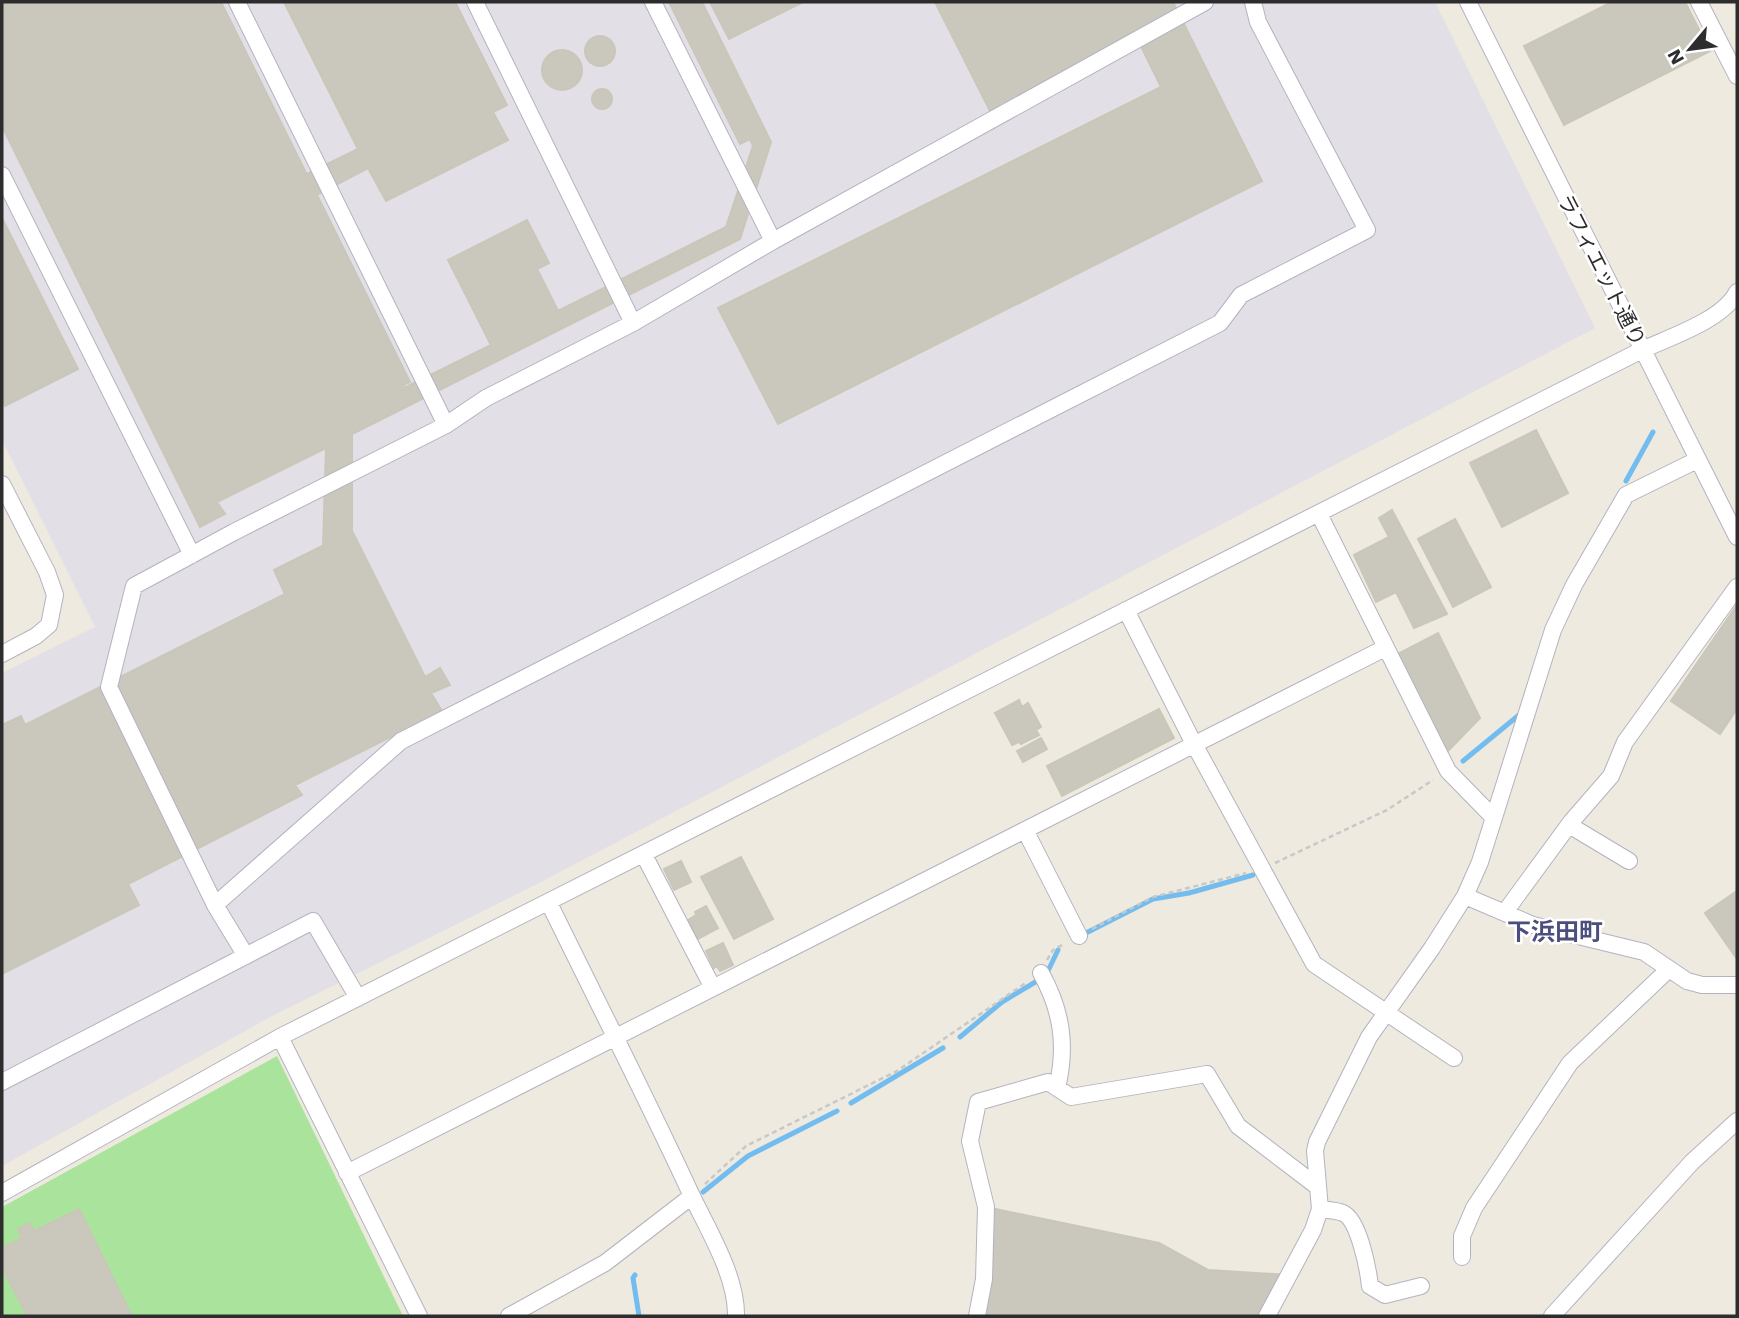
<svg xmlns="http://www.w3.org/2000/svg" width="1739" height="1318" font-family="'Work Sans','Noto Sans JP',sans-serif">
  <style>
    .industrial { fill: #e3dfe7 }
    .green { fill: #aae49c }
    .lines { fill: none; stroke-linecap: round; stroke-linejoin: round }
    .stream { stroke: #73bcef; stroke-width: 5 }
    .building { fill: #cac8bd; stroke: #cac6b9; stroke-width: 2 }
    .minor-casing { stroke: #b3b3c0; stroke-width: 18 }
    .path { stroke: #c8c8c8; stroke-width: 2.5; stroke-dasharray: 5 3.5; stroke-linecap: butt }
    .minor { stroke: #fff; stroke-width: 16 }
    .labels { text-anchor: middle; dominant-baseline: central; stroke-width: 5; stroke-linejoin: round; paint-order: stroke }
    .street-label { font-size: 21px; fill: #2d2d2d; stroke: #fff }
    .quarter-label { font-size: 24px; font-weight: bold; fill: #4c4e7e; stroke: #fff }
  </style>
  <rect width="100%" height="100%" fill="#eeeadf"/>
  <path class="industrial" d="M2,2H1435L1595,328L539,883L272,1016L2,1166V673L95,627L2,440Z"/>
  <path class="green" d="M277,1056L403,1316H4L2,1311V1207Z"/>
  <g class="lines">
    <path class="stream" d="M1626,481L1653,432
      M1463,761L1519,715
      M1086,933L1153,899L1189,893L1253,875
      M1047,973L1058,950
      M960,1037L1002,1002L1037,981
      M851,1103L943,1048
      M703,1192L748,1156L837,1111
      M635,1275L633,1278L639,1316"/>
  </g>
  <path class="building" d="M2,2H221L410,382L403,385L412,404L352,434V531L323,546L326,448L217,502L225,514L200,527L2,126Z
    M284,2H455L507,105L493,112L508,140L386,201L368,168L317,195L307,174L358,149Z
    M669,2H702L771,142L740,239L412,404L404,388L491,345L448,260L527,220L549,263L537,269L558,311L726,227L753,146L750,139L740,144Z
    M710,2H803L729,39Z
    M935,2H1173L1262,181L778,424L718,308L1161,87L1138,40L991,113Z
    M1612,2H1685L1710,51L1564,125L1524,46Z
    M585 51a15 15 0 1 1 30 0a15 15 0 1 1-30 0Z
    M542 70a20 20 0 1 1 40 0a20 20 0 1 1-40 0Z
    M592 99a10 10 0 1 1 20 0a10 10 0 1 1-20 0Z
    M2,218L78,369L5,406L2,400Z
    M1536,430L1568,493L1502,527L1470,463Z
    M1392,510L1447,614L1414,628L1396,592L1376,602L1354,555L1389,537L1379,518Z
    M1455,519L1491,587L1453,607L1418,539Z
    M352,531L425,677L440,668L450,685L431,693L442,711L295,785L302,795L128,884L139,905L2,974V725L21,716L25,725L285,594L274,570Z
    M1737,605V709L1720,734L1671,701Z
    M1438,633L1480,718L1446,753L1398,654Z
    M1019,700L1022,707L1028,703L1041,727L1036,730L1039,735L1021,744L1019,742L1012,745L995,713Z
    M1159,709L1174,738L1062,796L1047,766Z
    M1041,738L1047,749L1023,762L1017,751Z
    M741,857L773,919L734,939L701,877Z
    M681,861L691,882L674,890L664,869Z
    M1737,891V959L1705,913Z
    M706,906L718,928L698,939L688,920L696,915L695,912Z
    M723,943L733,965L720,971L717,966L714,968L706,951Z
    M986,1207L1159,1243L1208,1270L1289,1275L1267,1316H977Z
    M79,1209L132,1316H27L2,1267V1248L22,1238L18,1229L30,1223L35,1231Z"/>
  <g class="lines">
    <defs>
      <path id="minor" d="M237,2L446,425
        M475,2L633,323
        M653,2L773,241
        M1468,2L1737,537
        M1699,2L1737,76
        M2,175L192,555
        M2,484L47,572L55,595L49,625L36,636L2,654
        M1319,514L1448,771L1494,818
        M1126,610L1194,744L1314,964L1454,1058
        M1569,825L1629,861
        M1025,830L1079,936
        M644,855L713,988
        M1465,896L1533,925L1644,952L1687,981L1702,985H1737
        M549,903C596,999 645,1095 690,1192C707,1228 737,1276 736,1316
        M215,905L401,741L1220,323L1241,295L1367,230L1258,22L1253,2
        M1505,912L1571,822L1611,776L1625,742L1737,587
        M246,956L215,905L109,687L134,586L234,532L446,425L486,398L633,323L773,241L1205,2
        M1041,973C1062,1011 1067,1046 1057,1088
        M280,1037L419,1316
        M2,1082L313,921L358,998
        M347,1173L1385,648
        M2,1193L280,1037L1642,350C1670,337 1723,320 1737,292
        M1320,1209C1327,1210 1336,1210 1343,1213C1359,1220 1368,1269 1370,1286L1385,1295L1421,1286
        M1462,1257V1236L1474,1208L1570,1063L1668,970
        M509,1316L605,1263L692,1196
        M977,1316L984,1279L986,1207L970,1141L978,1102L1048,1082L1071,1097L1207,1074L1238,1126L1318,1187
        M1267,1316L1313,1230L1320,1209L1315,1151L1317,1142L1369,1037L1432,948L1465,896L1480,862L1553,630L1574,585L1626,495L1697,460
        M1552,1316L1692,1162L1737,1121"/>
    </defs>
    <use href="#minor" class="minor-casing"/>
    <path class="path" d="M1275,863L1387,810L1433,780
      M1092,929L1153,897L1246,873
      M1047,960L1053,950L1064,944
      M705,1184L746,1146L897,1071L1027,982"/>
    <use href="#minor" class="minor"/>
  </g>
  <g class="labels">
    <g class="street-label">
      <text transform="translate(1602 270) rotate(63)">ラフィエット通り</text>
    </g>
    <g class="quarter-label">
      <text x="1555" y="932">下浜田町</text>
    </g>
  </g>
  <rect width="1739" height="1318" fill="none" stroke="#2d2d2d" stroke-width="7"/>
  <g transform="translate(1690 49) rotate(241)" stroke="#ffffff" stroke-width="5" paint-order="stroke">
  <path d="M0-5L12 26L0 18L-12 26Z" fill="#2d2d2d"/>
  <text y="-10" font-size="19" font-weight="bold" text-anchor="middle" fill="#2d2d2d">N</text>
  </g>
</svg>
